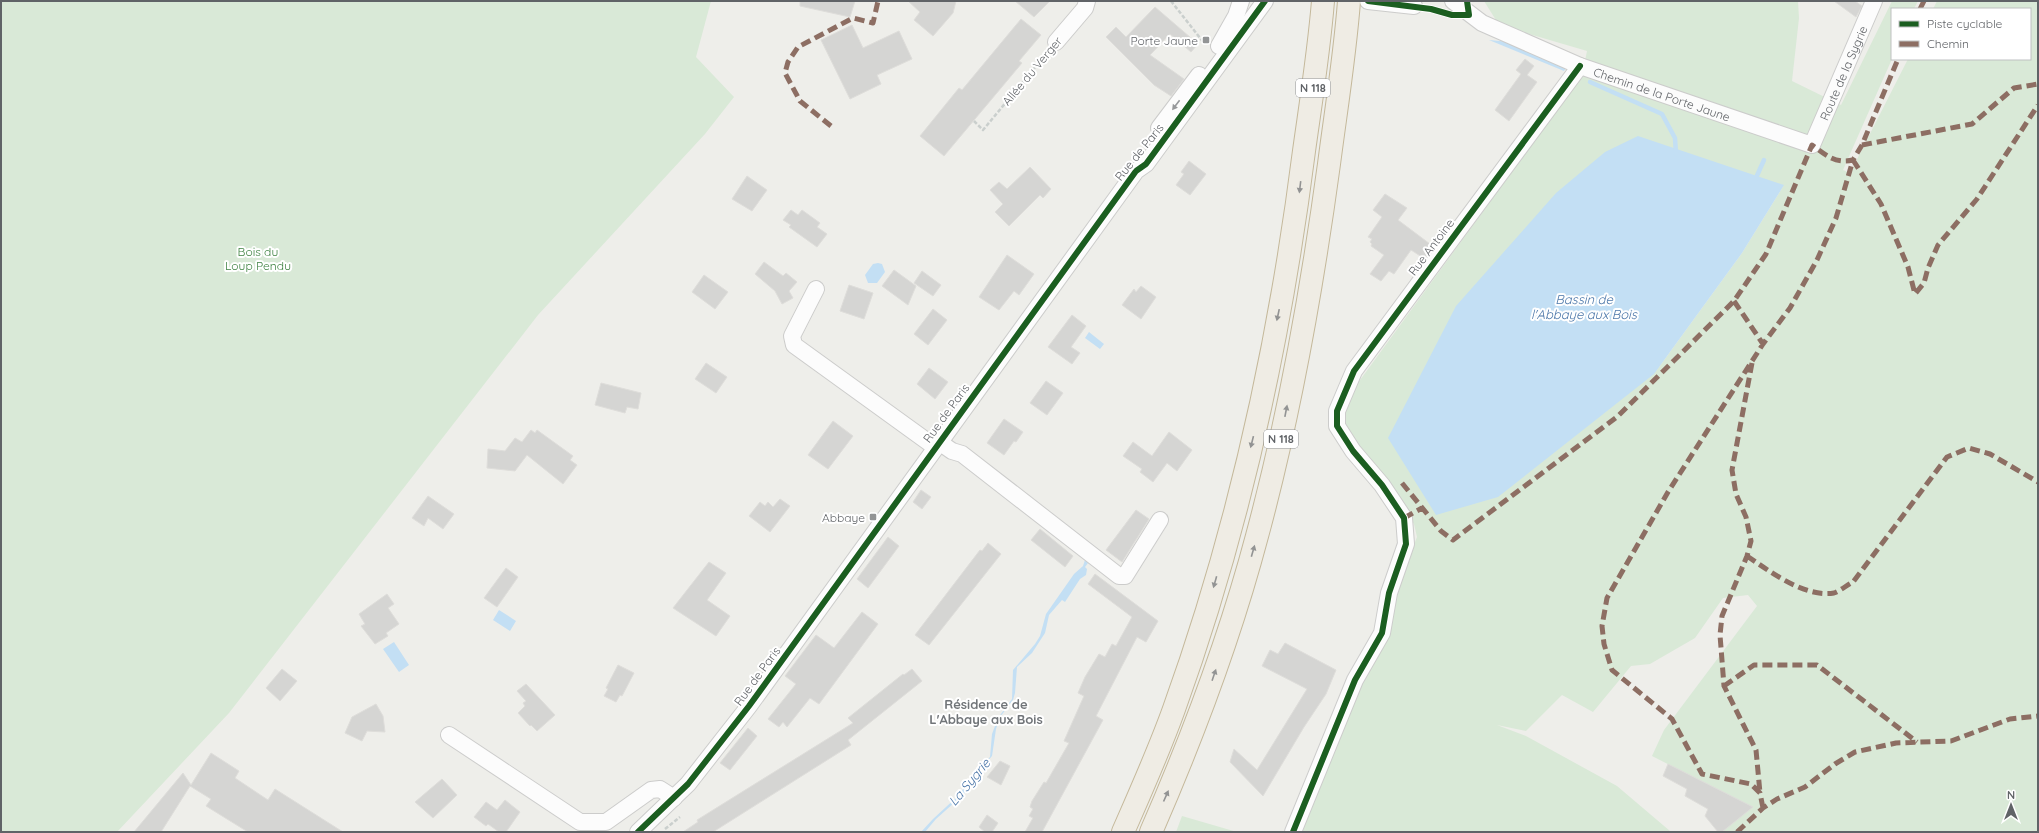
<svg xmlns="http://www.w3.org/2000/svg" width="2039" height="833" font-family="Quicksand,sans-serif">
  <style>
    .green { fill: #d9e9d7; fill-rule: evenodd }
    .water { fill: #c3dff4 }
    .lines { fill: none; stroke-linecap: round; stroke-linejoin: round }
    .stream { stroke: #c3dff4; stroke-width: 4.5 }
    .building { fill: #d5d5d3; stroke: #deddda }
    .minor-casing { stroke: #cccccb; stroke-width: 18 }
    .highway-casing { stroke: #c4b89a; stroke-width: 24 }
    .path { stroke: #cacfcd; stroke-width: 2.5; stroke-dasharray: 4 2; stroke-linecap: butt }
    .minor { stroke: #fcfcfc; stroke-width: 16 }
    .highway { stroke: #efece4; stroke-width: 22 }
    .quiet { stroke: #8d6e63; stroke-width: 5; stroke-dasharray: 10 5; stroke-linecap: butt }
    .cycleway-casing { stroke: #fff; stroke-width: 8 }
    .cycleway { stroke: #1b5e20; stroke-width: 6 }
    .oneway { fill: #97999b }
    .oneway2 { fill: #929393 }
    .poi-dot { fill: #929495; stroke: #fff; stroke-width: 1.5 }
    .labels { text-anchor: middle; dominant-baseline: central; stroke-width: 4; stroke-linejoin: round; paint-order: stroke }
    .shield { fill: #fff; stroke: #909295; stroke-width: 1 }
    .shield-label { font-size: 11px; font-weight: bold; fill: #606367 }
    .poi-label { font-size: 12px; fill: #606367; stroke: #fff; text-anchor: end }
    .street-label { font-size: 12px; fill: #606367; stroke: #fff }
    .park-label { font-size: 12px; fill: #3d8140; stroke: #fff }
    .water-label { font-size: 13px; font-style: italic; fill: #4d78aa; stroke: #fff }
    .neighbourhood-label { font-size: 13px; font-weight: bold; fill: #717579; stroke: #fff }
  </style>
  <rect width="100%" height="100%" fill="#eeeeea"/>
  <path class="green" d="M1,1H711L696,57L734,97L705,134L538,315L229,713L117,832H1Z
    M1484,1H1798L1799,18L1792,81L1841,105L1892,1H1918L1914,9H1892V59L1843,170L1850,173L1908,59H2030V9H1933L1937,1H2038V832H1722L1752,807L1652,756L1664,730L1757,606L1748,595L1723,598L1695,638L1650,664L1631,666L1593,712L1562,695L1526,731L1497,725L1526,736L1617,786L1670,831L1668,832H1302L1417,537L1414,524L1344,425V402L1582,76L1587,51L1499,25ZM1784,185L1742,253L1654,374Z
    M1182,816L1237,832H1176Z"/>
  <path class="water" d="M1489,40L1510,42L1567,66L1564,71Z
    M1638,136L1784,185L1742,253L1654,374L1498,497L1436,515L1388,438L1456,306L1556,193L1605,152Z
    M878,263L882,264L885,272L877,283H868L865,275L873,264Z
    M1089,332L1104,344L1100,349L1085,338Z
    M1086,557L1093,563L1091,565L1088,563L1085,567L1087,569L1086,575L1080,579L1065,602L1062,600L1049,615L1045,633L1032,653L1017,667L1015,693L1013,700L1000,717L996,729L992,756L973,778L964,794L936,819L925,832H921L933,819L959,795L975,772L990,757L992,734L998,718L1012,699L1013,670L1035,644L1040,636L1046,614L1074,574L1083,566Z
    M499,610L516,621L510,631L493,620Z
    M394,642L409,665L399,672L383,649Z"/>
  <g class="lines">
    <path class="stream" d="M1590,82L1662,114L1675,138L1676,154
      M1755,180L1764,160"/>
  </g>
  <path class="building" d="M800,1H855L850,17L800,6Z
    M908,1H956L953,13L933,36L914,20L920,12Z
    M1015,1H1050L1034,17Z
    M1834,1H1855L1862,6L1856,17Z
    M1155,7L1198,44L1191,52L1170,34L1150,55L1184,79L1171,96L1154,85L1106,37L1116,27L1126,37Z
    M1021,19L1041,35L1019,61L1022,63L944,156L920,136L959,88L962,90Z
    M852,25L863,48L899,31L912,59L877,75L881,84L850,99L821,40Z
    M1525,59L1534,66L1527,75L1537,82L1509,121L1495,110L1521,74L1516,70Z
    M1189,161L1206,174L1190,195L1176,185L1184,174L1181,172Z
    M1030,167L1051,189L1043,198L1040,195L1009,226L995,212L1003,204L990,190L999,182L1007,189Z
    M747,176L767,190L752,211L732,199Z
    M1385,194L1407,208L1398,220L1434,247L1425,259L1411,250L1394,274L1389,271L1381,281L1370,274L1384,255L1371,246L1372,244L1370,242L1372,239L1368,237L1382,217L1373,210Z
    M791,210L798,215L802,210L820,223L817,227L827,234L817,247L789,227L791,225L783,220Z
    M1007,255L1034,274L1019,295L1014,291L999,310L979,297Z
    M764,262L783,276L786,273L797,282L789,291L793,298L782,304L775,291L755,274Z
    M894,270L916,286L908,305L882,286Z
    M922,271L941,285L933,296L914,283Z
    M704,275L728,292L715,309L692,292Z
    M849,285L873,293L864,319L840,311Z
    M1141,286L1156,297L1141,319L1122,305L1134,289L1136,292Z
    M933,309L947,320L928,345L914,334Z
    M1072,315L1086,326L1071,347L1080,353L1072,364L1048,347Z
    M706,363L727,377L716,393L695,379Z
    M929,368L948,382L935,399L917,384Z
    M1046,381L1063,393L1047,415L1030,403Z
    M601,383L641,393L638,409L627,407L625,413L595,405Z
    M1004,419L1023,432L1016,442L1014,441L1004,455L987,443Z
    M833,421L853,436L828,469L808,455Z
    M531,430L535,433L537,430L573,456L570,460L577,465L563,484L527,455L515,471L487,468L488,449L505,451L515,438L522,442Z
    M1169,432L1192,450L1177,471L1167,463L1153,482L1140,472L1142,469L1123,456L1133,442L1152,456Z
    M921,490L931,497L922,509L913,502Z
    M428,496L454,514L443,529L428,518L424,526L412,518Z
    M780,499L790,506L770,532L749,516L760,502L765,506L768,502L773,507Z
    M1136,510L1149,519L1122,562L1106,550Z
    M1040,529L1073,556L1065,567L1031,540Z
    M888,537L899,546L868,588L857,579Z
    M988,543L1001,554L929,645L915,635L980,550L982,551Z
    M709,562L726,573L707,600L730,616L716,636L673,608Z
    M506,568L518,577L497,607L484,598Z
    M1095,574L1158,621L1146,642L1137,637L1096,716L1103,720L1042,832H1025L1033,818L1029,816L1033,809L1030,807L1032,801L1044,782L1046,783L1069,743L1064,741L1084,696L1078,693L1085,677L1099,654L1105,657L1112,644L1116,646L1132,617L1088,584Z
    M387,594L394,604L388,608L399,624L386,633L388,636L375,644L361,626L365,624L359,614Z
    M862,612L878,624L819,704L810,698L787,727L783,722L779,727L768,719L796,684L785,676L816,635L834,648Z
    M1285,643L1336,670L1326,694L1304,727L1263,796L1230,762L1234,749L1257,770L1307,689L1262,666L1270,650L1278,654Z
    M618,665L634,673L622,696L620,695L616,702L604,696L608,689L606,688Z
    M282,669L297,681L280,701L266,688Z
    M912,669L922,681L848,740L851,745L713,832H683L698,822L697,820L853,723L848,718L903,674L904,675Z
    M526,684L555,715L537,731L531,725L530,726L518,713L525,706L523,703L526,701L517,691Z
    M376,704L383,716L385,732L367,731L362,741L345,733L352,717Z
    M748,728L757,736L730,770L720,763Z
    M211,753L239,771L235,778L268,800L275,789L343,832H248L206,806L211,799L190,786L161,832H134L183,773L191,785Z
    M1000,761L1010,766L1001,785L987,777Z
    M1668,764L1753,807L1722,832H1718L1705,816L1708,809L1685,796L1687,789L1663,776Z
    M442,779L457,795L433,818L415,802Z
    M505,800L520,812L506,832H499L488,824L486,826L474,817L486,802L497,810Z
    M987,815L998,823L992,832H985L979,827Z"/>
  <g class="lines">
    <defs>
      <g id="minor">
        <path d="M1368,1L1414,6"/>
        <path id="s1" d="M1453,1L1482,23L1580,66L1812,145L1874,1"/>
        <path d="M1056,42L1085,8L1087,1"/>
        <path d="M1219,46L1236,16L1241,1"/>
        <path d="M1159,128L1199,75"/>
        <path d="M816,289L792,336L794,345L935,447"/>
        <path d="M939,442L952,451L962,454L1119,576H1125L1160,520"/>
        <path d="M449,735L580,822H606L651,790L660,789L674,798"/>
        <path d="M638,832L688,784L749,706L1136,171L1146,164L1265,1"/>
        <path d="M1293,832L1355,680L1382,633L1389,593L1406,544L1404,518L1382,485L1353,451L1337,426V411L1354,371L1580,66"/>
      </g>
      <path id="highway" d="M1123,832C1141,791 1159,751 1174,709C1239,529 1280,340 1304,151C1311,101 1319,51 1323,1
        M1151,832C1193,736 1230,638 1257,536C1290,414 1312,289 1329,164C1336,110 1345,55 1349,1"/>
    </defs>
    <use href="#minor" class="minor-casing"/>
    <use href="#highway" class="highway-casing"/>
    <path class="path" d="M1171,1L1204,43
      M974,121L983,130L1047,53
      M665,829L680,817"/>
    <use href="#minor" class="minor"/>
    <use href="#highway" class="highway"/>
    <path class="quiet" d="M1920,9L1924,1
      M831,126L800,101L785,73L788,62L798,47L853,18L873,23L878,1
      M1862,145L1972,124L2014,88L2038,84
      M1853,160L1881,204L1908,267L1915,294L1924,283L1928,268L1938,245L1977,199L2038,105
      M1734,301L1763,344
      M1752,363L1732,470L1736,494L1746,517L1751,541L1747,556L1722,616L1720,635L1724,686L1756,750L1760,793
      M1402,483L1441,531L1453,540L1617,417L1734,301L1766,254L1812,145C1826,155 1835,164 1853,160L1862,145L1898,59
      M1404,518L1422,508
      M1747,556C1769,571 1805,598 1834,593C1840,591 1847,585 1853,582L1947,457L1969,448L1990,454L2038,482
      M1724,686L1754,665H1817L1917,742
      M1763,808L1760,793L1751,784L1702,774L1672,719L1612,670L1604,644L1602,626L1607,598L1668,492L1763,344L1790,308L1817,260L1836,218L1853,160
      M1737,832L1763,808L1777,799L1805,787L1835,764L1855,752L1896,743L1951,741L2010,719L2038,716"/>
    <defs>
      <path id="cycleway" d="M1368,1L1431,9L1452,15H1469L1467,1
        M638,832L688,784L749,706L1136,171L1146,164L1265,1
        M1293,832L1355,680L1382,633L1389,593L1406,544L1404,518L1382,485L1353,451L1337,426V411L1354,371L1580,66"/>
    </defs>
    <use href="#cycleway" class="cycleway-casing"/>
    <use href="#cycleway" class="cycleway"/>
  </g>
  <defs><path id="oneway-solid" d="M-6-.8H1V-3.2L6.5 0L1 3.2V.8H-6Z"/></defs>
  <use class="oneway" href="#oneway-solid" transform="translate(1176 105) rotate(127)"/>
  <g class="oneway2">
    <use href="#oneway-solid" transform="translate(1300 187) rotate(97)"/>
    <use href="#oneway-solid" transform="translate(1278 315) rotate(102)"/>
    <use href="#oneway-solid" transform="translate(1286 411) rotate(-79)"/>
    <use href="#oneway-solid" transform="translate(1252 442) rotate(104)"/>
    <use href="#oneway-solid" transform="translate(1253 551) rotate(-74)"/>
    <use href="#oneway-solid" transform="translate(1215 582) rotate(106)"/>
    <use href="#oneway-solid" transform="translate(1214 675) rotate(-71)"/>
    <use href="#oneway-solid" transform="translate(1166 796) rotate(-66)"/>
  </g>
  <g class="poi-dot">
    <rect x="1202" y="36" width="8" height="8" rx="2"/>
    <rect x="869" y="513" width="8" height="8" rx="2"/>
  </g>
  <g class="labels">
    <g class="shield">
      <rect x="1296" y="79" width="34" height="18" rx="3"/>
      <rect x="1264" y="430" width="34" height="18" rx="3"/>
    </g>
    <g class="shield-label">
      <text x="1313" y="88">N 118</text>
      <text x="1281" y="439">N 118</text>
    </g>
    <g class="poi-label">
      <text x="1198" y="40">Porte Jaune</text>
      <text x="865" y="517">Abbaye</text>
    </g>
    <g class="street-label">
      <text transform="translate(1032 71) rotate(-50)">Allée du Verger</text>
      <text stroke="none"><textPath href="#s1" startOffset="467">Route de la Sygrie</textPath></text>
      <text stroke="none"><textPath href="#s1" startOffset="230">Chemin de la Porte Jaune</textPath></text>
      <text transform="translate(1139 152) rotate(-51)">Rue de Paris</text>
      <text transform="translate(1431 247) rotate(-53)">Rue Antoine</text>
      <text transform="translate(946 413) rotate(-54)">Rue de Paris</text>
      <text transform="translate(757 676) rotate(-54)">Rue de Paris</text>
    </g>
    <g class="park-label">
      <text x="258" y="251">Bois du<tspan x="258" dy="14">Loup Pendu</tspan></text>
    </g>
    <g class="water-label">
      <text x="1584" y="299">Bassin de<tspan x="1584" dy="15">l'Abbaye aux Bois</tspan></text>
      <text transform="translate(969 782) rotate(-50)">La Sygrie</text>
    </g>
    <g class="neighbourhood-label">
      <text x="986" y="704">Résidence de<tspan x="986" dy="15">L'Abbaye aux Bois</tspan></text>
    </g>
  </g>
  <rect width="2039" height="833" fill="none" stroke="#606367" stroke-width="4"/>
  <rect x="1891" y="8" width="140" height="52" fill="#ffffff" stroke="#bfc1c2"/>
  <rect x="1899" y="21" width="20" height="6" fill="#1b5e20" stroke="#bfc1c2"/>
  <text x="1927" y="28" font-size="12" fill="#606367">Piste cyclable</text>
  <rect x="1899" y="41" width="20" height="6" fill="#8d6e63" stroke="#bfc1c2"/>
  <text x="1927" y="48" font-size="12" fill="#606367">Chemin</text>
  <g transform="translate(2011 805)" stroke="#ffffff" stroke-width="3" paint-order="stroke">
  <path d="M0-3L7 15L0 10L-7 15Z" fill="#606367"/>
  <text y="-6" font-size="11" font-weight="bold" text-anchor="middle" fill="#606367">N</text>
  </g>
</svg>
